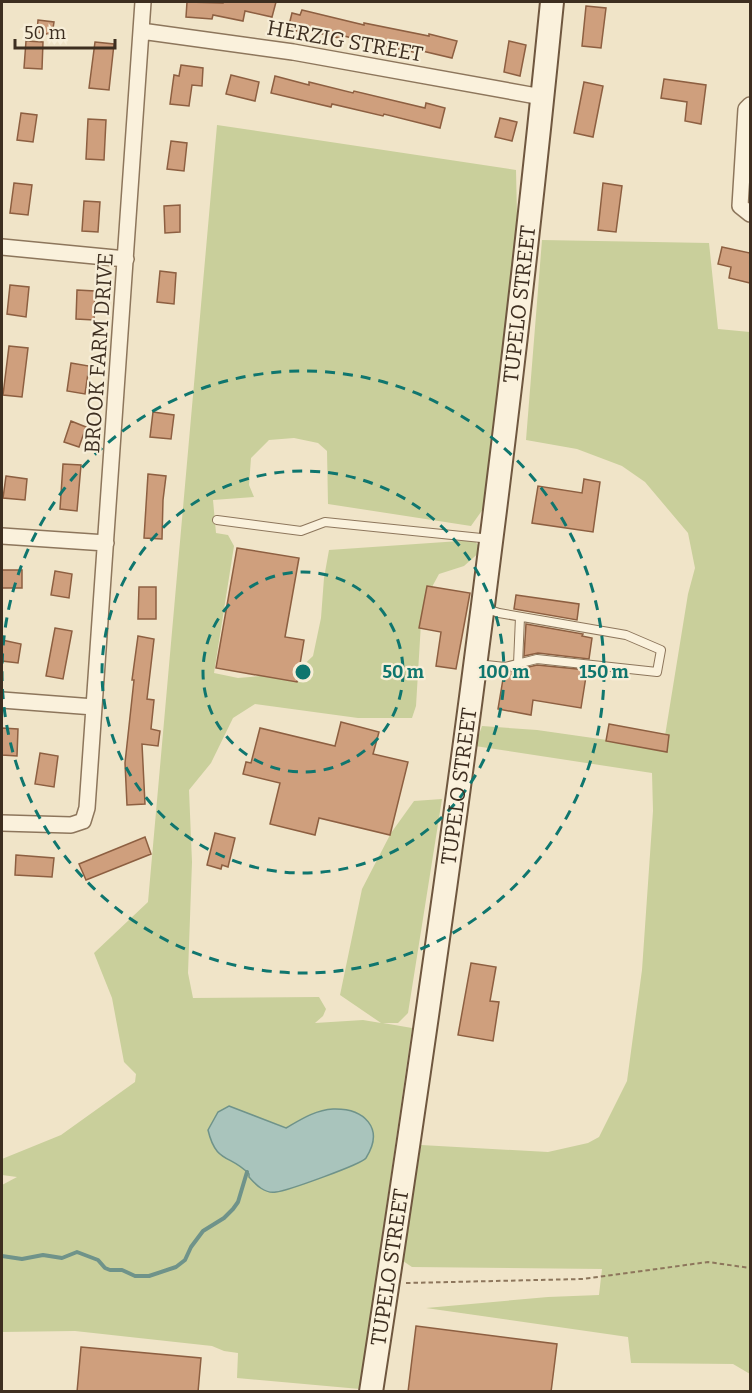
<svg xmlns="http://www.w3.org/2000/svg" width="752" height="1393" font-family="Bitter,serif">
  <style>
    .green { fill: #c9cf9b }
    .water { fill: #a9c4bc; stroke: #6f938a; stroke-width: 1.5 }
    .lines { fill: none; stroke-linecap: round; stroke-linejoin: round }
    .stream { stroke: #6f938a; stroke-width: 4 }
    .building { fill: #cf9f7d; stroke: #8d5f41; stroke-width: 1.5 }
    .lane-casing { stroke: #8d765c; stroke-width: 10 }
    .street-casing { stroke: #8d765c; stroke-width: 18 }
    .secondary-casing { stroke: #6f573f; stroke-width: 26 }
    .path { stroke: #8d765c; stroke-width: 2; stroke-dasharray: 4.5 3; stroke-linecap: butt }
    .lane { stroke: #faf1dc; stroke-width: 8 }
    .street { stroke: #faf1dc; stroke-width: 15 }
    .secondary { stroke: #faf1dc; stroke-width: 22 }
    .ring { fill: none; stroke: #0f766e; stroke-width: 3; stroke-dasharray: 10 8 }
    .labels { text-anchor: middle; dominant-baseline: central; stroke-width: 4.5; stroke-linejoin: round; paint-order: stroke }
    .street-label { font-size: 21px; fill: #3d2e20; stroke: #f7eed8 }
    .centre { fill: #0f766e; stroke: #f7eed8; stroke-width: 3 }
    .ring-label { font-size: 18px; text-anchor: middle; font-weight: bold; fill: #0f766e; stroke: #f7eed8; stroke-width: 4.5; stroke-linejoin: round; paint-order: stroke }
  </style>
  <rect width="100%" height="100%" fill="#f0e4c8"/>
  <path class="green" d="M217,125L516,170L517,216L488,502L471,526L328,504L327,451L318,443L294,438L269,440L251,458L249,485L254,497L213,500L216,533L228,535L234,546L214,673L238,678L295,673L313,656L321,618L324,578L329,550L474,540L482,550L464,566L439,574L426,598L421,623L416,706L412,718H358L255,704L233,718L211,763L189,790L192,862L188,973L193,998L319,997L326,1009L323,1016L315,1023L363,1020L381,1023L340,995L362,889L391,833L414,801L442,799L408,1013L398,1023H383L412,1028L360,1389L237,1378L238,1353L224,1351L212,1346L75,1331L2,1332V1185L17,1177L2,1175V1159L61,1135L135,1082L136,1074L124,1062L112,998L94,953L148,902Z
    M542,240L709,243L718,329L750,332V1374L733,1364L631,1363L628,1337L426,1308L548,1297L599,1295L602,1269L412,1267L403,1261L421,1145L548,1152L588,1143L599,1137L627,1081L642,970L653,811L652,773L475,746L482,726L537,730L663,748L688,594L695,568L688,533L645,482L622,466L577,449L526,440Z"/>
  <path class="water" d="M229,1106L286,1128C300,1120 315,1110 333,1109C364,1108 385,1128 366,1158C362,1164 287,1191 276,1192C265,1194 256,1185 249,1177V1174C230,1154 216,1164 208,1130L218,1112Z"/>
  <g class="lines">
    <path class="stream" d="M2,1256L22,1259L43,1255L62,1258L77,1252L98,1260L105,1268L110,1270H122L135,1276H149L176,1267L185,1260L191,1247L203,1231L224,1218L233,1209L238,1202L247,1172"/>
  </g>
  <path class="building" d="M187,2L223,3V2H276L272,17L245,11L243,21L213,15L212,19L186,17Z
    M586,6L606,8L601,48L582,46Z
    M302,10L364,25V23L429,36V34L457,41L452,58L418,50V53L380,45L344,36L343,39L307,30L306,33L288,29L292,13L300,15Z
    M38,20L54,22L52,35L37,32Z
    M26,41L43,42L42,69L24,68Z
    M509,41L526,45L520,76L504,72Z
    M95,42L114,44L109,90L89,88Z
    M181,65L203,68L202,86L192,85L189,106L170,104L174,75L179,76Z
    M231,75L259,82L255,101L226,94Z
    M275,76L309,85V82L353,93L354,91L425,108L426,103L445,108L440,128L384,114L383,116L332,104L331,107L271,93Z
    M664,79L706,85L701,124L685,121L687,102L661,98Z
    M584,82L603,86L593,137L574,133Z
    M21,113L37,115L33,142L17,140Z
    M500,118L517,122L512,141L495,137Z
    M88,119L106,120L104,160L86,159Z
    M171,141L187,143L184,171L167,169Z
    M14,183L32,185L28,215L10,213Z
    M603,183L622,186L616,232L598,230Z
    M84,201L100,202L98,232L82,231Z
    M180,205V232L165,233L164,206Z
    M722,247L750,253V283L729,278L731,267L718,264Z
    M160,271L176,273L174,304L157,302Z
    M10,285L29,287L26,317L7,314Z
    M77,290L95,291L94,320L76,319Z
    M9,346L28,348L22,397L3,395Z
    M71,363L89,366L85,394L67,391Z
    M153,412L174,415L171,439L150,437Z
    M71,421L86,427L79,447L64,442Z
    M63,464L81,465L77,511L60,509Z
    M148,474L166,476L163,500L162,539L144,538Z
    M6,476L27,479L25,500L3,498Z
    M584,479L600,482L593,532L532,523L538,486L582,493Z
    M237,548L299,558L285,637L304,640L297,682L216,668Z
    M2,570H22V588H2Z
    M55,571L72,574L69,598L51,595Z
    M427,586L470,593L456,669L436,666L441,632L419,628Z
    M139,587H156V619H138Z
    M516,595L579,604L577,620L514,609Z
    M526,624L583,634L582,636L592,638L589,659L538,653L524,656Z
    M55,628L72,631L63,679L46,676Z
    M138,636L154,639L147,699L154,700L151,729L160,731L158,746L142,744L145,804L127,805L125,763L134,680H132Z
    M2,640L21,644L18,663L2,661Z
    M537,665L587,670L581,708L533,700L531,715L498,709L504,673Z
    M341,722L379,732L373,754L408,762L390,835L319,818L315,835L270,824L280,783L243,774L246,762L251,763L260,728L335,746Z
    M609,724L669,735L667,752L606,741Z
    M2,728L18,729L17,756L2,755Z
    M40,753L58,756L54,787L35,784Z
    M215,833L235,838L228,867L222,865L221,869L207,865Z
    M145,837L151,854L86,880L79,864Z
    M16,855L54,858L52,877L15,875Z
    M471,963L496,967L490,1001L499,1002L493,1041L458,1035Z
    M416,1326L557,1344L551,1392H408Z
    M81,1347L201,1358L198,1392H77Z"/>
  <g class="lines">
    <defs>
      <path id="lane" d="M217,520L301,531L325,522L491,539
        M477,664L505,667L537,659L657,672L661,650L626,635L499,613L484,608
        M518,664L520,617"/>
      <path id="street" d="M141,31L293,52L542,97
        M750,105L746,109L740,206L750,214
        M2,247L126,259
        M2,536L106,543
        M2,700L94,707L87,808L83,821L71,825L2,823
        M94,707L143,2"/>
      <g id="secondary">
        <path id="s1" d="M371,1392C442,930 506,467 552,2"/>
      </g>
    </defs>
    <use href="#lane" class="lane-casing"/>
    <use href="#street" class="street-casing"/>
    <use href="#secondary" class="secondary-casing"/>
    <path class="path" d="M406,1283L583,1279L708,1262L750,1268"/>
    <use href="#lane" class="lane"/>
    <use href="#street" class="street"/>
    <use href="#secondary" class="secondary"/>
  </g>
  <g class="ring">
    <circle cx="303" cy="672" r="100"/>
    <circle cx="303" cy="672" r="201"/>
    <circle cx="303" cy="672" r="301"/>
  </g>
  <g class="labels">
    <g class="street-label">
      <text transform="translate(345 41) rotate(10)">HERZIG STREET</text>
      <text stroke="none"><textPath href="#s1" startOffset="1098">TUPELO STREET</textPath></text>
      <text transform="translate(99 353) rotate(-86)">BROOK FARM DRIVE</text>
      <text stroke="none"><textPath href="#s1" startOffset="612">TUPELO STREET</textPath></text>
      <text stroke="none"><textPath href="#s1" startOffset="126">TUPELO STREET</textPath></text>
    </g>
  </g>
  <circle cx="303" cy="672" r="9" class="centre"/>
  <g class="ring-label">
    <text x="403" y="678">50 m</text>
    <text x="504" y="678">100 m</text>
    <text x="604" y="678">150 m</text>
  </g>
  <rect width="752" height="1393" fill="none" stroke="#3d2e20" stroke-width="6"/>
  <path d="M15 39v9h100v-9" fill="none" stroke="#3d2e20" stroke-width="3"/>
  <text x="24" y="39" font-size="18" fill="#3d2e20" stroke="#f7eed8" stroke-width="4.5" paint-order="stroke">50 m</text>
</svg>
